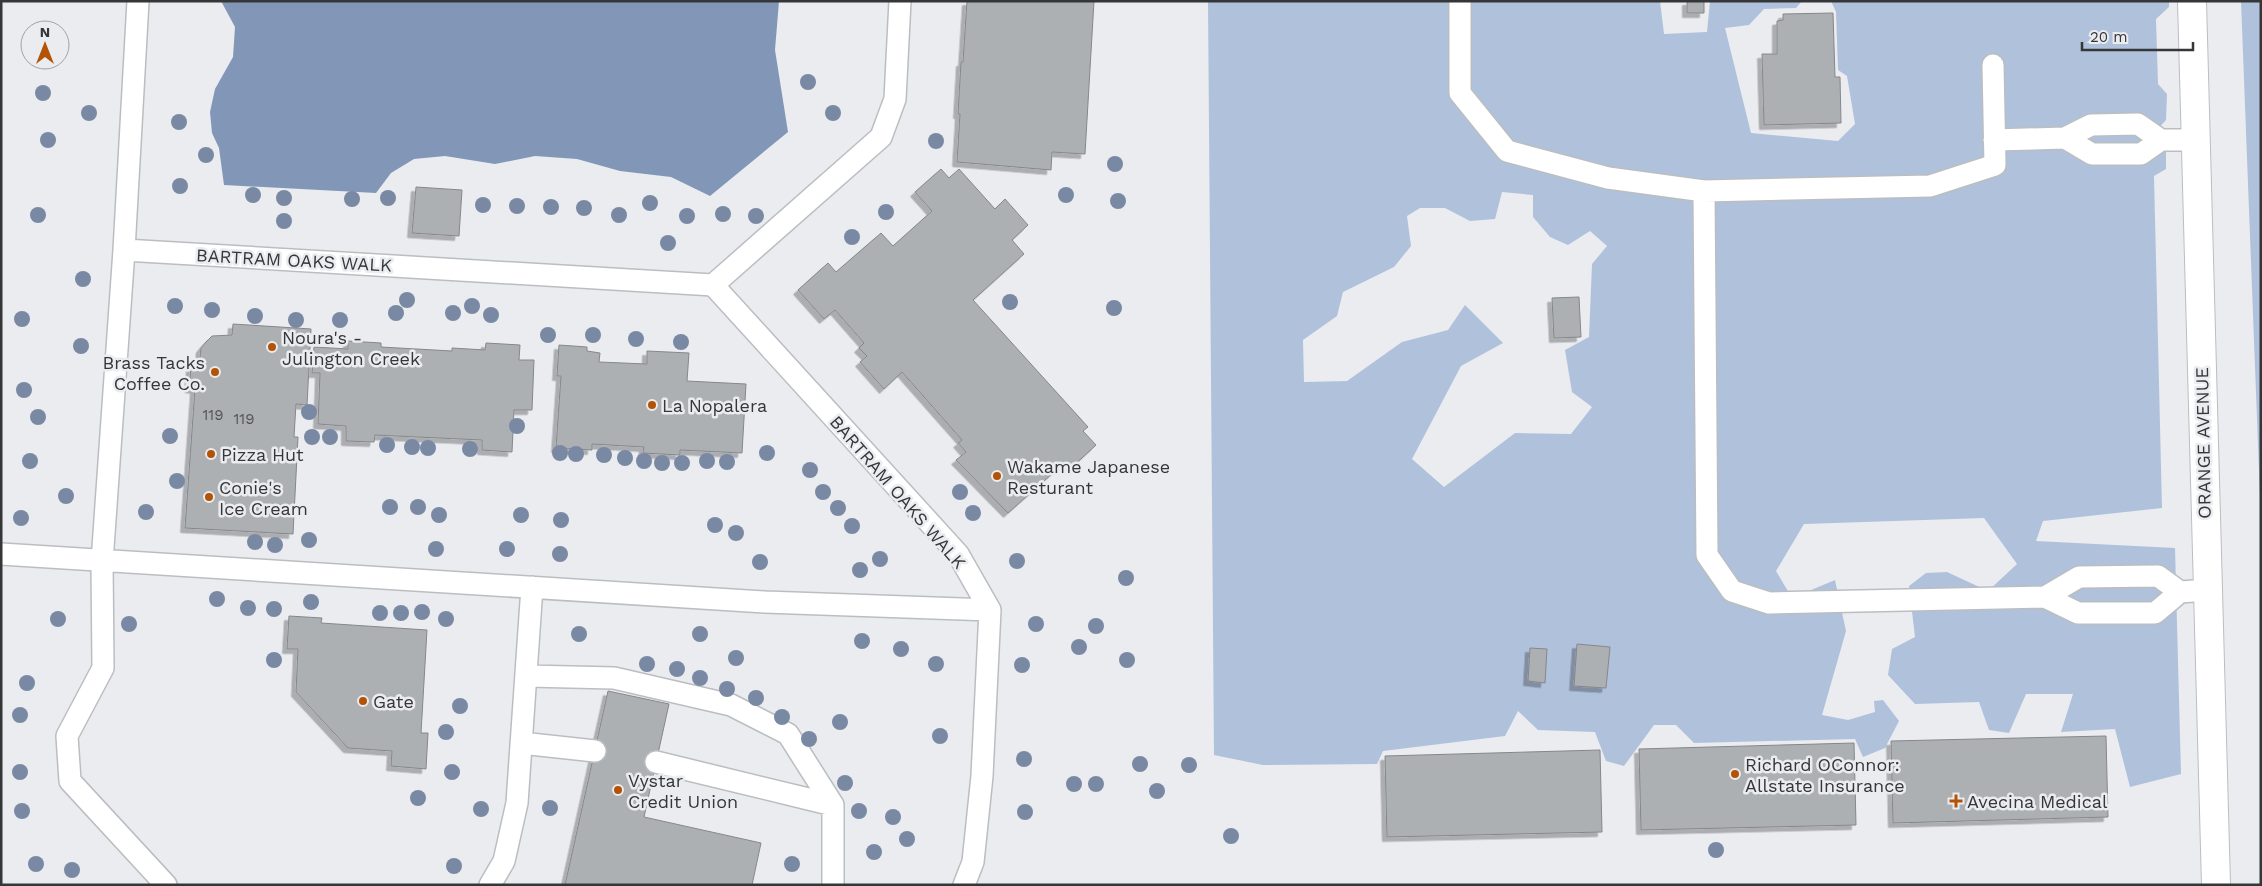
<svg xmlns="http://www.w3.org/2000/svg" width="2262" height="886" font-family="'Work Sans',sans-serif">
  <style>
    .green { fill: #b0c1dc; fill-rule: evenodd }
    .water { fill: #8297b7 }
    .building { fill: #adb0b3; stroke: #85878b; filter: url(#shadow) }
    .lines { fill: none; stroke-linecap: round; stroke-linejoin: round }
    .lane-casing { stroke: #bbbec1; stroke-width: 24 }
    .secondary-casing { stroke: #bbbec1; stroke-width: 30 }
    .lane { stroke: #fff; stroke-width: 21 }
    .secondary { stroke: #fff; stroke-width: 28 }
    .tree { fill: #7989a3 }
    .poi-dot { fill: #b25307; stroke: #eaecf0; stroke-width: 2 }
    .labels { text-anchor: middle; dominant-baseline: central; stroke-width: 5; stroke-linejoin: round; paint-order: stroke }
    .number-label { font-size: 15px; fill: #535457 }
    .street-label { font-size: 18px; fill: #353638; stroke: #eaecf0 }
    .poi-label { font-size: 18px; fill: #353638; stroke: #eaecf0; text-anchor: start }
  </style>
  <defs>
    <filter id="shadow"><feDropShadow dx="-4.5" dy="4.5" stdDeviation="0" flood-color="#0004"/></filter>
  </defs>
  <rect width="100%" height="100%" fill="#eaecf0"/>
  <path class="green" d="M1208,1H1660L1664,34L1707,32L1710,1H1802L1796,8L1764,9L1749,25L1725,28L1751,133L1838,141L1855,124L1847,76L1838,70L1836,12L1831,1H2169V7L2156,19L2158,84L2167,94L2166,120L2156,131L2166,149V169L2154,176L2162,508L2043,521L2036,541L2175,548L2181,774L2130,787L2115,729L2061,732L2073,694H2026L2009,733L1989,730L1979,702L1915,704L1888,675L1892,649L1915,637L1909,586L1926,573L1947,572L1988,591L2017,564L1984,518L1804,524L1776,571L1792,598L1835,580L1846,631L1822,715L1848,720L1875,712L1874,701L1883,700L1899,721L1885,748L1863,757L1855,739L1694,743L1676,725H1654L1624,766L1606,761L1595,732L1538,730L1518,711L1505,736L1383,751L1377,764L1263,765L1214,755ZM1502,192L1533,195V217L1550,237L1568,245L1590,231L1607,246L1592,264L1589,337L1565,350L1572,392L1592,407L1571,434L1515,433L1444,487L1412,459L1461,366L1503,343L1465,305L1448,330L1402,342L1347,381L1304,382L1303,340L1337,316L1343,292L1394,267L1411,246L1407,216L1420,208H1445L1470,221L1495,219Z
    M2241,1H2261V523Z"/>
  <path class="water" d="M221,1H779L775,50L788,132L710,196L671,177L620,171L577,159L535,156L495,164L445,156L414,159L391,173L376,193L224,185L219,148L212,133L210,112L215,89L233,57L235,27Z"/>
  <path class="building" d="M967,1H1094L1085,154L1052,152L1051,170L957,162L960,114H958L961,62H963Z
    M1687,1H1704V13H1687Z
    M1833,13L1835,77H1840L1841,123L1764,125L1762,54H1777V21L1783,20V14Z
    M941,169L949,178L959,169L995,209L1005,199L1028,225L1012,240L1024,254L973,300L1088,427L1083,431L1096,445L1069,470L1063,464L1008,513L956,460L966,452L958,443L962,440L902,372L884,389L860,362L867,356L859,348L864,343L835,310L824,319L798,290L828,263L836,272L881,233L893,246L932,211L915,192Z
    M416,187L462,190L459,236L412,233Z
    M1579,297L1581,337L1554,338L1552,298Z
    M233,324L311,329L307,405L296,404L294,437H298L293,534L185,528L195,389L189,388L191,367H199L201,348L206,342L212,336L232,335Z
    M348,341L381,343V347L452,351V348L485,350L486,343L520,345L519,360H534L532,410H514L512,452L482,450V440L375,435L374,442L346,441V426L318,424L320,373H312L314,347L348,349Z
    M559,345L587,347V351L600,353L599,362L647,364V351L689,353L687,381L746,384L742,453L680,450V455L643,453L644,447L592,444V450L556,448L561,376H557Z
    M289,616L322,618L321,623L427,630L421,733H428L426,769L391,766L392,751L348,748L296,692L298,649H287Z
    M1577,644L1610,647L1606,688L1574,686Z
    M1530,648L1547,649L1545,683L1528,681Z
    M608,691L669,704L644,817L761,843L752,885H565Z
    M2106,736L2108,817L1893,823L1891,741Z
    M1854,743L1856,825L1641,830L1639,749Z
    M1600,750L1602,832L1387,837L1385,756Z"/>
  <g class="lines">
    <defs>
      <path id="lane" d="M138,1L124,250L713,285L881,137L895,99L900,1
        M1460,1V93L1507,151L1608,178L1704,191
        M1993,65L1995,165L1930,186L1704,191L1707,555L1732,591L1769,603L2045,597L2078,613H2155L2180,592
        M2065,138L2092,154H2141L2161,140
        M1994,140L2065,138L2091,125L2138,124L2161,140H2196
        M124,250L102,562L103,668L67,736L70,781L166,885
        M713,285L958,554L990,610L982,776L973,862L964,885
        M1,554L765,602L990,610
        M2045,597L2079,577L2158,576L2180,592L2194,591
        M527,676L614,678L731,705L788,734L833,805V885
        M521,743L595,751
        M656,762L833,805
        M490,885L504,861L517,803L532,587"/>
      <path id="secondary" d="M2192,1L2216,885"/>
    </defs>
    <use href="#lane" class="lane-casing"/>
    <use href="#secondary" class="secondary-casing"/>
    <use href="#lane" class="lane"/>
    <use href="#secondary" class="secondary"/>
  </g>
  <g class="tree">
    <circle cx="808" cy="82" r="8"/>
    <circle cx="43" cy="93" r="8"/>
    <circle cx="89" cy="113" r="8"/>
    <circle cx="833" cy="113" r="8"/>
    <circle cx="179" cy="122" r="8"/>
    <circle cx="48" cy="140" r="8"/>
    <circle cx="936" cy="141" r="8"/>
    <circle cx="206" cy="155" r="8"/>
    <circle cx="1115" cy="164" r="8"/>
    <circle cx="180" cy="186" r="8"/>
    <circle cx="253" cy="195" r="8"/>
    <circle cx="1066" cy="195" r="8"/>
    <circle cx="284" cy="198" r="8"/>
    <circle cx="388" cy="198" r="8"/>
    <circle cx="352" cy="199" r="8"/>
    <circle cx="1118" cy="201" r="8"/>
    <circle cx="650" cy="203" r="8"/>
    <circle cx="483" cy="205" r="8"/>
    <circle cx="517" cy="206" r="8"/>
    <circle cx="551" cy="207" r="8"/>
    <circle cx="584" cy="208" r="8"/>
    <circle cx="886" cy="212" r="8"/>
    <circle cx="723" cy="214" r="8"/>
    <circle cx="38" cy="215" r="8"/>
    <circle cx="619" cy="215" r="8"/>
    <circle cx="687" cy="216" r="8"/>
    <circle cx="756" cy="216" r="8"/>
    <circle cx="284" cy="221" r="8"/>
    <circle cx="852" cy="237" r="8"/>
    <circle cx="668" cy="243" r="8"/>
    <circle cx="83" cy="279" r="8"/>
    <circle cx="407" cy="300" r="8"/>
    <circle cx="1010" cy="302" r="8"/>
    <circle cx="175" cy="306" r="8"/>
    <circle cx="472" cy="306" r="8"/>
    <circle cx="1114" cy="308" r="8"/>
    <circle cx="212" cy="310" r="8"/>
    <circle cx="396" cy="313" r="8"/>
    <circle cx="453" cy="313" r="8"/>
    <circle cx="491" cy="315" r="8"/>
    <circle cx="255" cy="316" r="8"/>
    <circle cx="22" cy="319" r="8"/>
    <circle cx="296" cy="320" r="8"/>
    <circle cx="340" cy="320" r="8"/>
    <circle cx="548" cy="335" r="8"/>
    <circle cx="593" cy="335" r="8"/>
    <circle cx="636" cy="339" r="8"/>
    <circle cx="681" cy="342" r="8"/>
    <circle cx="81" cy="346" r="8"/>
    <circle cx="24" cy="390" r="8"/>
    <circle cx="309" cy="412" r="8"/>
    <circle cx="38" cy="417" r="8"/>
    <circle cx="517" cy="426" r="8"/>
    <circle cx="170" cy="436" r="8"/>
    <circle cx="312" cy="437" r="8"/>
    <circle cx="330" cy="437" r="8"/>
    <circle cx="387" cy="445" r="8"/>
    <circle cx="412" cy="447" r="8"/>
    <circle cx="428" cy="448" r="8"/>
    <circle cx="470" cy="449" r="8"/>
    <circle cx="560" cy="453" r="8"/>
    <circle cx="767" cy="453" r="8"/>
    <circle cx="576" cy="454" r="8"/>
    <circle cx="604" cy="455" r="8"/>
    <circle cx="625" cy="458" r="8"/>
    <circle cx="30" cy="461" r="8"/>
    <circle cx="644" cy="461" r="8"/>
    <circle cx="707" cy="461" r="8"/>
    <circle cx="727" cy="462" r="8"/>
    <circle cx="662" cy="463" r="8"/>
    <circle cx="682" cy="463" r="8"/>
    <circle cx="810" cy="470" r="8"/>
    <circle cx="177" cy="481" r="8"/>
    <circle cx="823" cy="492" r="8"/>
    <circle cx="960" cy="492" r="8"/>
    <circle cx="66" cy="496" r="8"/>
    <circle cx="390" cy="507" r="8"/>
    <circle cx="418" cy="507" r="8"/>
    <circle cx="838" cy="508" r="8"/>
    <circle cx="146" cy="512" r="8"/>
    <circle cx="973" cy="513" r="8"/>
    <circle cx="439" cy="515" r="8"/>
    <circle cx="521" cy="515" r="8"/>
    <circle cx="21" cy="518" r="8"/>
    <circle cx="561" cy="520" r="8"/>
    <circle cx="715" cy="525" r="8"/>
    <circle cx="852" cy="526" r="8"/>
    <circle cx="736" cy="533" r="8"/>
    <circle cx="309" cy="540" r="8"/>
    <circle cx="255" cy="542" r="8"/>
    <circle cx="275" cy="545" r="8"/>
    <circle cx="436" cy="549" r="8"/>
    <circle cx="507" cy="549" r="8"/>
    <circle cx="560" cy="554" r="8"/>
    <circle cx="880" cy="559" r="8"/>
    <circle cx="1017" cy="561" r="8"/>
    <circle cx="760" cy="562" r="8"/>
    <circle cx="860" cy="570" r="8"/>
    <circle cx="1126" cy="578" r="8"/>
    <circle cx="217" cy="599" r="8"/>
    <circle cx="311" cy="602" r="8"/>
    <circle cx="248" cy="608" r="8"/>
    <circle cx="274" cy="609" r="8"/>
    <circle cx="422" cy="612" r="8"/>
    <circle cx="380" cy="613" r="8"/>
    <circle cx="401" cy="613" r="8"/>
    <circle cx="58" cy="619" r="8"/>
    <circle cx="446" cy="619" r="8"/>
    <circle cx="129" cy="624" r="8"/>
    <circle cx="1036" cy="624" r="8"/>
    <circle cx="1096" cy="626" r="8"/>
    <circle cx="579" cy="634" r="8"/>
    <circle cx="700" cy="634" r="8"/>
    <circle cx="862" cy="641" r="8"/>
    <circle cx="1079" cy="647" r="8"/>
    <circle cx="901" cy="649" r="8"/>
    <circle cx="736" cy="658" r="8"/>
    <circle cx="274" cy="660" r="8"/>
    <circle cx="1127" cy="660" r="8"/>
    <circle cx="647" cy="664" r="8"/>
    <circle cx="936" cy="664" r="8"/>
    <circle cx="1022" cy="665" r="8"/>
    <circle cx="677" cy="669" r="8"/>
    <circle cx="700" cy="678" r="8"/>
    <circle cx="27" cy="683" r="8"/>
    <circle cx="727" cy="689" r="8"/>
    <circle cx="756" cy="698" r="8"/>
    <circle cx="460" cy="706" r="8"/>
    <circle cx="20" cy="715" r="8"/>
    <circle cx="782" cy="717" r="8"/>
    <circle cx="840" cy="722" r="8"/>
    <circle cx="446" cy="732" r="8"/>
    <circle cx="940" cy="736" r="8"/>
    <circle cx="809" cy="739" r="8"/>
    <circle cx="1024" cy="759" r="8"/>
    <circle cx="1140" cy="764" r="8"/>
    <circle cx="1189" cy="765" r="8"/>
    <circle cx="20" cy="772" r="8"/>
    <circle cx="452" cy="772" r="8"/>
    <circle cx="845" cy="783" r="8"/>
    <circle cx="1074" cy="784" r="8"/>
    <circle cx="1096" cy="784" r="8"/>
    <circle cx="1157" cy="791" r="8"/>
    <circle cx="418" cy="798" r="8"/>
    <circle cx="550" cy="808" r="8"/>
    <circle cx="481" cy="809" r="8"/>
    <circle cx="22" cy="811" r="8"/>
    <circle cx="859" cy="811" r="8"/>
    <circle cx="1025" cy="812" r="8"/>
    <circle cx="893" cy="817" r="8"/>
    <circle cx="1231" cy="836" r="8"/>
    <circle cx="907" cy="839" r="8"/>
    <circle cx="1716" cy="850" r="8"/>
    <circle cx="874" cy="852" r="8"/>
    <circle cx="36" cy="864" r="8"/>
    <circle cx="792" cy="864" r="8"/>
    <circle cx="454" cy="866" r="8"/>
    <circle cx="72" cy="870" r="8"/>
  </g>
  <g class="poi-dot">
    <circle cx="272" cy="347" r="5"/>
    <circle cx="215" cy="372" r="5"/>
    <circle cx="652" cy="405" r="5"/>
    <circle cx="211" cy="454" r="5"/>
    <circle cx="997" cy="476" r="5"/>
    <circle cx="209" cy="497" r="5"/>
    <circle cx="363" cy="701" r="5"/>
    <circle cx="1735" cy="774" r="5"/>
    <circle cx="618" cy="790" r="5"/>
    <path d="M1953.5 793.5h5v5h5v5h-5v5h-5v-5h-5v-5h5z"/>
  </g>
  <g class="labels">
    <g class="number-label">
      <text x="213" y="415">119</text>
      <text x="244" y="419">119</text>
    </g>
    <g class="street-label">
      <text transform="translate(294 260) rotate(3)">BARTRAM OAKS WALK</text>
      <text transform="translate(2203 443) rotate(-91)">ORANGE AVENUE</text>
      <text transform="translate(898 492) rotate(49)">BARTRAM OAKS WALK</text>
    </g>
    <g class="poi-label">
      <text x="282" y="337">Noura's -<tspan x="282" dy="21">Julington Creek</tspan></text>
      <text x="205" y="362" text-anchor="end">Brass Tacks<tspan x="205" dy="21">Coffee Co.</tspan></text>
      <text x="662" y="405">La Nopalera</text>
      <text x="221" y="454">Pizza Hut</text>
      <text x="1007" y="466">Wakame Japanese<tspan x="1007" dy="21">Resturant</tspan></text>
      <text x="219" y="487">Conie's<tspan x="219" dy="21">Ice Cream</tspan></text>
      <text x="373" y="701">Gate</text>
      <text x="1745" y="764">Richard OConnor:<tspan x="1745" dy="21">Allstate Insurance</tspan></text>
      <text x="628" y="780">Vystar<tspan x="628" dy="21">Credit Union</tspan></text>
      <text x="1967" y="801">Avecina Medical</text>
    </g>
  </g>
  <rect width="2262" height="886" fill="none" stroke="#353638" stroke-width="5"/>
  <g transform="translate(45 45)"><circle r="24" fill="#eaecf0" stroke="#a2a3a6"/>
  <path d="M0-4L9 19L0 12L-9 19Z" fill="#b25307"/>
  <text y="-8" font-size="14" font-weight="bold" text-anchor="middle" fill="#353638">N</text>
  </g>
  <path d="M2082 42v8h111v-8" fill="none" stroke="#353638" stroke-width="2.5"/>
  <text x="2090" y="42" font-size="15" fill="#353638" stroke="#eaecf0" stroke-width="4" paint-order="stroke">20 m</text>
</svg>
